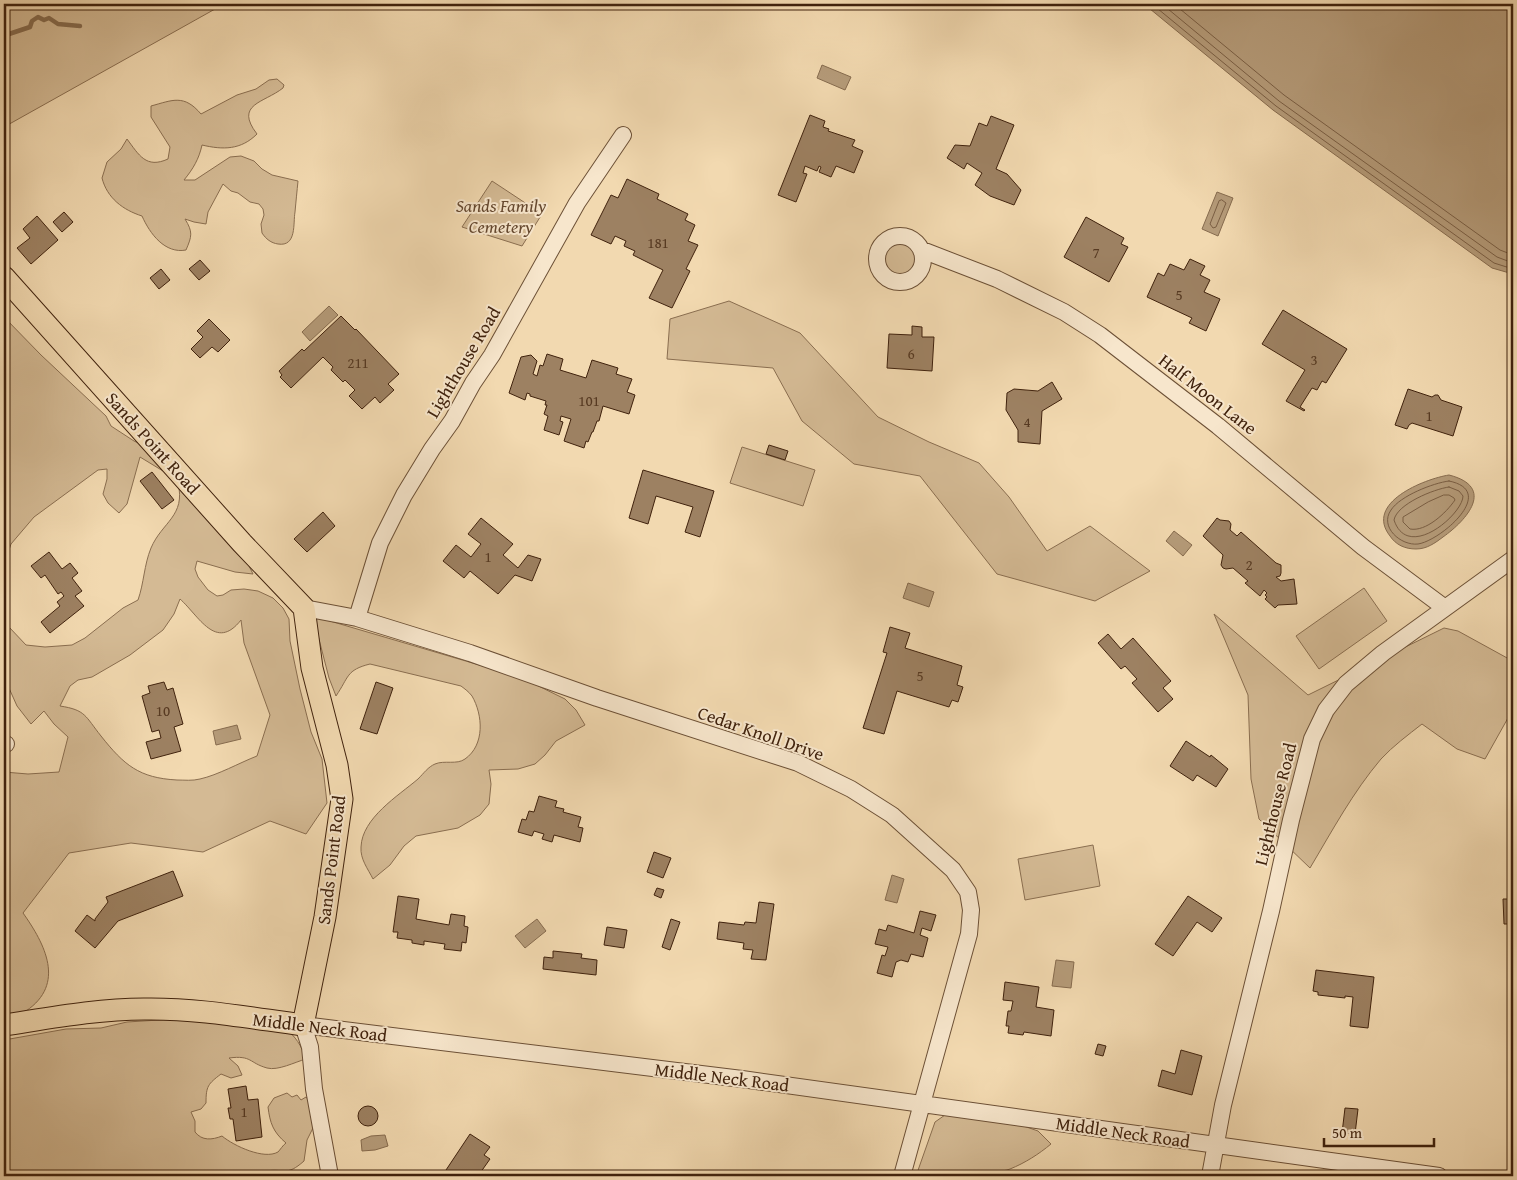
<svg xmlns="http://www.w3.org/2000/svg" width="1517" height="1180" font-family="'Gentium Book Plus',serif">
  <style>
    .green { fill: #d4ba94; stroke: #8a6e50; fill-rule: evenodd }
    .water { fill: #b59b79; stroke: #866b4e }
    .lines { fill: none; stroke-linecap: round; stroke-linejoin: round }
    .shore { stroke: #7a5e43; stroke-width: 1 }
    .stream { stroke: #866b4e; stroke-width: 4.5 }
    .building { fill: #9d8162; stroke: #40220d }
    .minor-casing { stroke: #6c5036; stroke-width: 18 }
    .major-casing { stroke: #40220d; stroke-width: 23 }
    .minor { stroke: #f7e6cc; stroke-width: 16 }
    .major { stroke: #f2d9b0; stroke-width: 21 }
    .labels { text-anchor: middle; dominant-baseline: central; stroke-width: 4; stroke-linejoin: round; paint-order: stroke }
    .number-label { font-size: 15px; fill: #573a22 }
    .park-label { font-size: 18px; font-style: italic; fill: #65482f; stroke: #f7e6cc }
    .street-label { font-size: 18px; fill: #40220d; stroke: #f7e6cc }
  </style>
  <rect width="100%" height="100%" fill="#f2d9b0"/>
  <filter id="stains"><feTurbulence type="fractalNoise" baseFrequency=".004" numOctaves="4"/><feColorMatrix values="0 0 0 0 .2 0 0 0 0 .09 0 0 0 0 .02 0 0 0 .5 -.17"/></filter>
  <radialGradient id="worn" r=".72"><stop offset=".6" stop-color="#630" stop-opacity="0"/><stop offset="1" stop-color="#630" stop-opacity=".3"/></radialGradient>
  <path class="green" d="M4,4H224L4,127Z
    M277,79L284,85L283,88C264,103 234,104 257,134C241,150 223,150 202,145C199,159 193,169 184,180H195L230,157L241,156L254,161L262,169L272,175L298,181C297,191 296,201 295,212C293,223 297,247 278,244C271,243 266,239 262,233L261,224L264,215L263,209L259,204L250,202L238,193L231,191L223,184L208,212L206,224L194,222L185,219C193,232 192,236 186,250C165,254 150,234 142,216C123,210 107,198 102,178L107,162L121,149L127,139C139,155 146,169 168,159L170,147L151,117V106C173,100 184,94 201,114L237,95L256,89L269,80Z
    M492,181L542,214L522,246L462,227Z
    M883 259a18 18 0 1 1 36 0a18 18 0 1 1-36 0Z
    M729,301L800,333L878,417L929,442L979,463L1009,497L1047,551L1090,526L1150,571L1095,601L997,574L920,476L854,464L802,421L773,368L667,359L670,319Z
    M4,317L41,355L106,416L111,426L134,441L147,447L163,471L140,457L127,504L119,513L108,503L103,494L107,479V469L98,470L34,517L11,544L4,565Z
    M742,447L815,470L803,506L730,483Z
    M178,483L247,562L253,574L235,572L197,561L195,569L198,577L208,590L217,596L223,595L231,590L244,589L258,591L273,598L283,608L289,619L290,641L300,689L311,732L322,759L327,803L306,834L270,821L203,852L131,843L69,853L23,913C45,944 66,984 26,1011C19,1015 11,1017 4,1019V772L28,774L59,772L68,737L54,724L44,711L31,724L17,706L4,677V637L9,627L26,645L45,647L72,645L85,638L123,608L138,600C144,583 144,565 151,548C162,522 186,516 178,483ZM180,599C199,616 216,652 241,620L244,643L270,715L257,756C239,763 218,775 200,779C192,781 185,780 177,780C139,778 124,765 101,736C85,716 86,710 60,706L70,686L78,680L92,677L130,655L163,630L174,614Z
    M1364,588L1387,621L1319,669L1296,636Z
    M1214,614L1308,695L1444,628L1458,631L1509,659L1513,674V709L1485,759L1457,749L1422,724C1408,735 1393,746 1381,759C1353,792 1332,831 1310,868L1259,819L1251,779L1248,695Z
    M313,616L520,677L565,699L576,710L585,725L556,741L545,755L535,764L518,769L489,770L491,784L489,804L480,815L458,828L416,836L404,846L390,865L373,879C368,869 360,859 361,847C362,818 398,796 418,779C424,773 428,767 435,764C444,760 457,765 465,759C485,745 483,715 472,696C469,692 465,689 461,686L370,664C346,670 349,677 336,696L329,678Z
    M1093,845L1100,886L1025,900L1018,859Z
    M191,1018L285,1028C296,1037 301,1045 306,1059C295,1062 278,1071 267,1068C249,1063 252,1055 229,1058L238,1066L242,1075L231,1078L221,1074C208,1084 206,1086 206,1103L201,1109L191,1112L195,1121V1132C202,1141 212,1140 222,1136C234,1146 264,1160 278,1152C280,1150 283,1145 286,1143C273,1132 270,1123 268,1107L274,1098L287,1093L292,1097L297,1095L301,1100L306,1097L311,1103L313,1128L307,1140L304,1161C286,1177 285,1168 266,1171C263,1172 259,1175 255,1176H7L4,1132V1040L66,1029L101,1028L127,1022Z
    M945,1115L1018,1124L1038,1131L1051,1144C1039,1154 1025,1163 1010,1169C1000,1173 994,1169 984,1176H916L935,1122Z"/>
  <path class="water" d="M1144,4H1513V274L1492,268L1273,110Z
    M822,65L851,77L845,90L817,78Z
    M1217,192L1233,198L1218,236L1202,229Z
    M329,306L338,315L310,341L302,332Z
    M1449,475C1496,487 1467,520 1443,537C1435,543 1427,549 1416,549C1405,549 1396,545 1390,536C1364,503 1424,479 1449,475Z
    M1174,531L1192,545L1183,556L1166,541Z
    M908,583L934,592L929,607L903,598Z
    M237,725L241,739L216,745L213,731Z
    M892,875L904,879L897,903L885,900Z
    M537,919L546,931L525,948L515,936Z
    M1056,960L1074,962L1071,988L1052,986Z
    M385,1135L388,1146L375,1150L362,1151L361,1140L371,1136Z"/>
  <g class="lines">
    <path class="shore" d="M1152,4L1276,106L1494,263L1513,269
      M1162,4L1279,101L1497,257L1513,263
      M1174,4L1284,95L1500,250L1513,255
      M1222,200L1226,203L1216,227L1213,228L1210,224L1219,201Z
      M1449,481C1499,491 1440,541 1418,544C1401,546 1379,527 1391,510C1400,496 1433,483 1449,481Z
      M1449,487L1459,491L1463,496C1463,514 1408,562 1394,520C1397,504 1434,489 1449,487Z
      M1444,495H1449L1454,498L1455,500C1446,513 1426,532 1410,529L1403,522V517L1428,502Z"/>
    <path class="stream" d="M135,7L136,4
      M4,38L9,34L30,27L32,21L38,17L44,20L49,18L58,24L80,26"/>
  </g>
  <path class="building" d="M810,115L825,121L823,127L829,129L828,131L855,140L852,146L863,151L854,173L836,166L831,177L819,172L821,167L819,166L817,171L805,166L803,173L807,174L796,202L778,195Z
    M991,116L1014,125L996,169L1007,174L1021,190L1014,205L990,196L975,185L982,173L967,163L964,169L947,158L955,145L970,146L979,123L987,126Z
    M627,179L659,194L657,199L688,214L685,220L695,225L688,241L698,245L686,269L690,271L672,308L649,298L663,270L633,255L635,251L624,246L626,241L615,236L611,244L591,235L611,195L618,198Z
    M64,212L73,222L62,232L53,222Z
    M37,216L58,240L31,264L17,248L30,238L23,229Z
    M1086,217L1124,238L1121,244L1128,247L1109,282L1064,257Z
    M1190,259L1205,266L1200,275L1210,280L1204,292L1220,299L1206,331L1189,323L1192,318L1147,297L1158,273L1164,276L1170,264L1184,270Z
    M200,260L210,271L199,280L189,269Z
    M161,269L170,280L159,289L150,278Z
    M1283,310L1347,349L1326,383L1322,381L1317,390L1312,388L1300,407L1305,410L1304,411L1286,401L1305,370L1262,344Z
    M341,316L355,330L356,329L399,374L388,384L394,390L380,403L375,397L362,409L349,396L355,390L345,380L343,382L331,370L333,367L323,357L291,388L280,377L282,375L279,371L302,349L304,351Z
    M209,319L230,340L218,352L212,347L200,358L191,349L203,337L197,331Z
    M912,326L922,327V337H934L932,371L887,368L889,334L912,335Z
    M547,354L563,359L560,370L586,378L592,360L618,368L616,374L632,379L627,392L635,395L629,414L603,406L599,421H597L593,432H592L588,442L586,441L584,448L564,441L571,419L561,416L560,421L563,422L559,435L544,430L548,416L544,414L547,405H545L546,401L530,396V394L527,393L525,400L509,393L521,357L531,355L537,361L533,374L537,376L540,365L543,366Z
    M1052,382L1062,399L1042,411L1040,444L1018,442V430L1006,410L1007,393L1014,389L1038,391Z
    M1408,389L1432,397L1435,395H1438L1441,400L1462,407L1453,436L1412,423L1409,425L1407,429L1395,425Z
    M769,445L788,451L785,460L766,454Z
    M643,470L714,491L700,537L685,532L693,507L656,496L648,524L629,518Z
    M152,472L174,500L162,509L140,481Z
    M323,512L335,526L307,552L294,539Z
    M481,518L513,544L503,555L518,568L528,555L541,559L532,581L515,575L498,594L470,571L464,578L443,561L456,545L471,557L481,544L468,534Z
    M1217,518L1220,520L1229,521L1231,524L1230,530L1237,536L1241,532L1276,563L1281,565V573L1280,576L1276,577L1281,581L1294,579L1297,604L1278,605L1275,608L1265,599L1267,597L1265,595L1267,593L1264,590L1260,596L1245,583L1248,581L1233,568L1226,569L1223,568L1221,565L1223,555L1203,536Z
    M49,552L62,569L70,563L78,573L72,578L82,591L75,596L84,606L50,633L41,622L60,606L57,602L64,596L61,592L58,594L45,575L41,578L31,566Z
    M890,627L910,633L905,648L962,666L957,685L963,687L958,702L952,700L949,707L897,691L884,734L863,728L887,653L883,652Z
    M1108,634L1121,649L1133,638L1171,681L1163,688L1173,699L1158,712L1132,683L1137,679L1125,666L1121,669L1098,643Z
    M164,682L167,690L173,688L183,724L174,727L181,751L151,759L146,742L161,738L159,730L152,732L142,696L150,693L148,686Z
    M376,682L393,688L377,734L360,729Z
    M1186,741L1210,757L1211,755L1228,769L1216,787L1197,775L1193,781L1170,766Z
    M539,796L557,801L555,807L564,809L563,812L581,817L578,827L583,828L580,842L554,835L552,842L542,839L544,834L534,831L532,836L518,832L522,819L526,820L529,811L534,812Z
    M654,852L671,858L663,878L647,872Z
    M173,871L183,896L118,921L95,948L75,931L87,915L95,921V919L108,902L106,897Z
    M657,888L664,890L661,898L654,895Z
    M398,896L419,899L416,919L449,925L451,914L465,916L464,926L468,927L466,943L462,942L461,951L444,949L445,944L424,941V945L412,943V940L397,938L398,932H393Z
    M1188,896L1222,918L1212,932L1197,922L1173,956L1155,944Z
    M1503,899H1513V924H1504Z
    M759,902L774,904L766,960L751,959L753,950L743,949L744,943L717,939L719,922L744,925L745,922L756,923Z
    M920,911L936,915L931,931L922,928L920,935L928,938L923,957L911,954L908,962L901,960L896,962L892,977L877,973L882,955L885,956L888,947L875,944L879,929L886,931L888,925L914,933Z
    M671,919L680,922L670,950L662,947Z
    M607,927L627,930L624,948L604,945Z
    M553,951L582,954L581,958L597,960L596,975L543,969L544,957L553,958Z
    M1316,970L1374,977L1368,1028L1350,1026L1353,997L1345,996V998L1318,995V992L1313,991Z
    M1005,982L1039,987L1036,1007L1054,1010L1051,1036L1024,1032L1023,1035L1008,1033L1009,1026H1006L1008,1011H1011L1013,1001L1003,1000Z
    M1098,1044L1106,1046L1103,1056L1095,1054Z
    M1181,1050L1202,1056L1192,1095L1158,1086L1162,1070L1175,1074Z
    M246,1086L248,1100L258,1099L262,1137L236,1141L233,1119H230L228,1108H231L228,1089Z
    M358 1116a10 10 0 1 1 20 0a10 10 0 1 1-20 0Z
    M1345,1108L1358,1109L1355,1134L1342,1133Z
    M470,1134L490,1147L484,1155L490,1159L478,1176H442Z"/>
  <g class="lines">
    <defs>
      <path id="minor" d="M877 259a23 23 0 1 1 46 0a23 23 0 1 1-46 0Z
        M922,250L997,279L1064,312L1100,335L1218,426L1363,547L1445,608
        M304,608L357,618L470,653L597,698L798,763L851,789L892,815L953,870L968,892L971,910L969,934L902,1176
        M357,618L380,543L404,495L432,449L452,421L473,383L492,355L577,203L623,135
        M4,744H6
        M330,1176L314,1089L310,1047L303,1025L742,1079L1439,1176
        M1210,1176L1223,1105L1271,911L1291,820L1312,739L1326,710L1346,684L1383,653L1513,559"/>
      <path id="major" d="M4,277L242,543L304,608L312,668L337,765L342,799L325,917L303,1025C250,1018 197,1008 144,1009C97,1009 50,1018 4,1025"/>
    </defs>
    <use href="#minor" class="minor-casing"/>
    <use href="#major" class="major-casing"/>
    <use href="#minor" class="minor"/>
    <use href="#major" class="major"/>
  </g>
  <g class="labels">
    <g class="number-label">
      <text x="658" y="242">181</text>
      <text x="1096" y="252">7</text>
      <text x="1179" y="294">5</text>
      <text x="911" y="353">6</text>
      <text x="1314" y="359">3</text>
      <text x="358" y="362">211</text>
      <text x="589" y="400">101</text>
      <text x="1429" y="415">1</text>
      <text x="1027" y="421">4</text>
      <text x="488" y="556">1</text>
      <text x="1249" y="564">2</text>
      <text x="920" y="675">5</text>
      <text x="163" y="710">10</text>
      <text x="244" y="1111">1</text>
    </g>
    <g class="park-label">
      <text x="501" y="205">Sands Family<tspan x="501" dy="21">Cemetery</tspan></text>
    </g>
    <g class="street-label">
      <text transform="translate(463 362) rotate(-59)">Lighthouse Road</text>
      <text transform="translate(1208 394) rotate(38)">Half Moon Lane</text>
      <text transform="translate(153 443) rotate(48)">Sands Point Road</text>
      <text transform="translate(761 733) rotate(19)">Cedar Knoll Drive</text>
      <text transform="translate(1275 804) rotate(-76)">Lighthouse Road</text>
      <text transform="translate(331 860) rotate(-83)">Sands Point Road</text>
      <text transform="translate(320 1027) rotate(7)">Middle Neck Road</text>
      <text transform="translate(722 1077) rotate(7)">Middle Neck Road</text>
      <text transform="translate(1123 1132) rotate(8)">Middle Neck Road</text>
    </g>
  </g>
  <rect width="1517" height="1180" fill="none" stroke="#f2d9b0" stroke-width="20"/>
  <rect x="5" y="5" width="1507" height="1170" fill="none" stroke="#40220d" stroke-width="2.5"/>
  <rect x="10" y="10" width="1497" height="1160" fill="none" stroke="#40220d"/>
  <path d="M1324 1138v8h110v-8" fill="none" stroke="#40220d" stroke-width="2.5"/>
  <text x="1332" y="1138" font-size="15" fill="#40220d" stroke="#f7e6cc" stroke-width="4" paint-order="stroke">50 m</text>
  <rect width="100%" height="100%" filter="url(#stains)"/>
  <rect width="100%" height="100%" fill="url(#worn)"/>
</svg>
